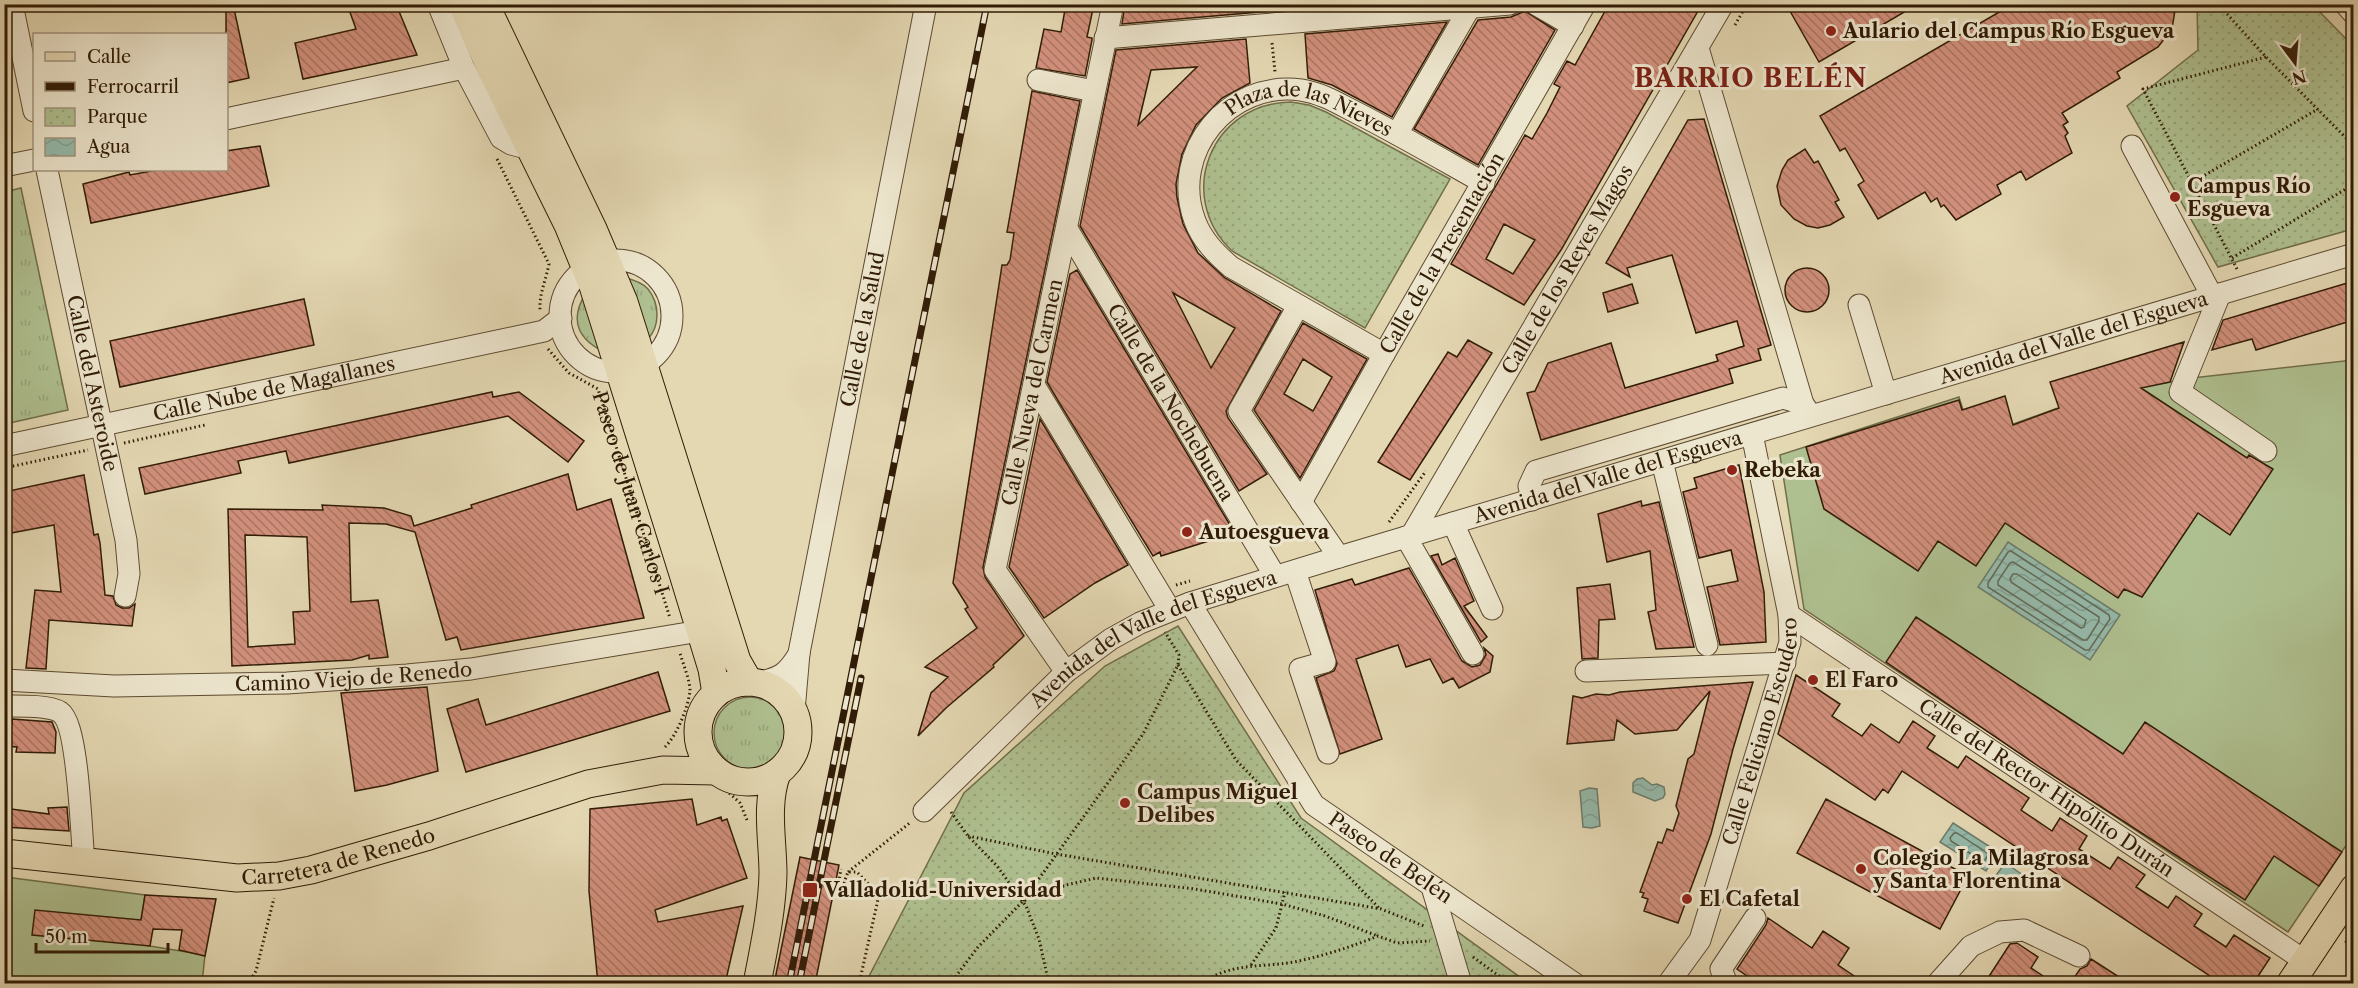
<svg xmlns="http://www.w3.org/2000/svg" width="2358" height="988" font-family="'Libre Caslon Text',serif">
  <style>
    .grass { fill: url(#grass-tufts); stroke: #706e4b; stroke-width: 1.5 }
    .park { fill: url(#park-dots); stroke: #706e4b; stroke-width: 1.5 }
    .garden { fill: #afc090; stroke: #706e4b; stroke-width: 1.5 }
    .water { fill: url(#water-waves); stroke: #6d7b69; stroke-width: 1.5 }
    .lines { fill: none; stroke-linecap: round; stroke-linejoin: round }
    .shore { stroke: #636b58; stroke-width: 1.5 }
    .building { fill: url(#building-back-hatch); stroke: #311c06; stroke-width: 1.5; fill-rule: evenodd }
    .minor-casing { stroke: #5e4b31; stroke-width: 23 }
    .major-casing { stroke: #311c06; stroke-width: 29 }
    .path { stroke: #311c06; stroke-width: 3; stroke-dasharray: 1.5 3; stroke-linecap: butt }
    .minor { stroke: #ede6ce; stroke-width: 21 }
    .major { stroke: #e4d8b3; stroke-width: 27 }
    .rail-casing { stroke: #311c06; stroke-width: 7 }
    .rail { stroke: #ede6ce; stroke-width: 4.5; stroke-dasharray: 14; stroke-linecap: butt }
    .poi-dot { fill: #8f2418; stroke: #ede6ce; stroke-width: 2 }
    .labels { text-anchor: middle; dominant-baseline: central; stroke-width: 6; stroke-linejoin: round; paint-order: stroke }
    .poi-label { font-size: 20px; font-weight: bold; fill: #311c06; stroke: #ede6ce; text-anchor: start }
    .street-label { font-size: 20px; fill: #311c06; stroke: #ede6ce }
    .district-label { font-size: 26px; font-weight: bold; letter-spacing: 1.5px; fill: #7a1f14; stroke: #ede6ce }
  </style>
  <defs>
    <pattern id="grass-tufts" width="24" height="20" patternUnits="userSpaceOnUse" patternTransform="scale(1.5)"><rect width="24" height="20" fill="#afc090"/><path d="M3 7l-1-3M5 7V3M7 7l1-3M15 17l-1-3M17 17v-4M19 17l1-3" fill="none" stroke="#97a47b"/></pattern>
    <pattern id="park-dots" width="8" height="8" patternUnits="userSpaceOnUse" patternTransform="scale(1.5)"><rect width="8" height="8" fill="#afc090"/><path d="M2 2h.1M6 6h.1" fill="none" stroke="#97a47b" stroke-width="1.8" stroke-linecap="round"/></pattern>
    <pattern id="water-waves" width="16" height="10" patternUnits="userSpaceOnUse" patternTransform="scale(1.5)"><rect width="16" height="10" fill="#95baab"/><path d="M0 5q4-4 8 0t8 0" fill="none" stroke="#819f92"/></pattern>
    <pattern id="building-back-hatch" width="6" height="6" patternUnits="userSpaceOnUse" patternTransform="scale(1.5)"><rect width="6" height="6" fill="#d2907c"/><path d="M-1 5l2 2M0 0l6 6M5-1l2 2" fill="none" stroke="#ab7564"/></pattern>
  </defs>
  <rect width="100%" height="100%" fill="#e4d8b3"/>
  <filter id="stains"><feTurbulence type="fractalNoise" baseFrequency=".00333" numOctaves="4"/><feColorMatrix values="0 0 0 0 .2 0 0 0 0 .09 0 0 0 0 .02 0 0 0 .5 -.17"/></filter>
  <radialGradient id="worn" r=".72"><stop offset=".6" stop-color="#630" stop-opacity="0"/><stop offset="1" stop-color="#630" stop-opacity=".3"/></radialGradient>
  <path class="grass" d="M21,188L68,410L5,424V192Z
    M626,278C634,280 643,283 648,289C660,304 660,326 648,339Z
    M586,293L607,353C579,341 568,321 586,293Z
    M714 733a36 36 0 1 1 72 0a36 36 0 1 1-72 0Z"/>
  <path class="park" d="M2197,5H2313L2353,46V229L2218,267L2127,106L2198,50Z
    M1291,102L1309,105L1326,112L1450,179L1365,328L1232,251C1174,196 1211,103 1291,102Z
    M1178,626L1301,818L1528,983L865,984L964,793L1105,666Z"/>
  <path class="garden" d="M2353,360V835L2288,932L1804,609L1780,455L1959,397L1972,439L2094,395L2192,378Z
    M5,877L145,895L137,944L205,955L202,983L5,984Z"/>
  <path class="water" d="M2008,542L2120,615L2090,660L1978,587Z
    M1643,778L1652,785L1657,784L1664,787L1665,794L1663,798L1655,801L1633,792V783L1637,779Z
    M1589,788L1597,789L1600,826L1592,828L1583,827L1580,791Z
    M1953,823L1998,852L1986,871L1940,842Z
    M2005,863L2026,877L2018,888L1997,874Z"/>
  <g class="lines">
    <path class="shore" d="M2011,551L2109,615L2110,619L2089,650H2085L1988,587V583L2008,552Z
      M2013,562L2099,617V621L2087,640H2083L1998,585V581L2010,563Z
      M2013,574H2017L2086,620L2084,627L2081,628L2011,582L2010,579Z
      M1954,833H1957L1987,853L1988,855L1985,860L1982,861L1951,841L1950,838Z"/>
  </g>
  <path class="building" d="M226,4H233L249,78L226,83Z
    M347,4H396L417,55L303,79L295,43L356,29Z
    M1066,4H1094L1087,37L1092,38V40L1085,76L1036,68L1044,29L1061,32Z
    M1125,4H1270L1271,11L1122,24Z
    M1609,4H1702L1561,250L1524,305L1451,264L1525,135L1532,139L1547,113L1560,87L1554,84L1567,61L1575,65ZM1504,224L1535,240L1513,274L1486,259Z
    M1786,4H1918L1819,62Z
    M2013,4H2176L2172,29L2158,47L2117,72L2120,78L2062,113L2068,122L2063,125L2068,133L2065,136L2072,153L2026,180L2021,171L1997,185L2001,194L1956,220L1944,205L1941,207L1937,198L1931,202L1925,192L1878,219L1858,185L1864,181L1845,148L1840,151L1820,116Z
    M1525,11L1555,30L1478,165L1414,129L1478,20L1511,17Z
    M1447,22L1392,117L1332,85L1308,78L1305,34Z
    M1246,39L1250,83L1222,98L1196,125L1182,154L1176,184L1177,198L1183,224L1198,253L1225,278L1281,311L1226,411L1228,418L1267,474L1239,491L1080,226L1116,50ZM1197,67L1138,125L1151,70ZM1173,293L1235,328L1211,368L1196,338Z
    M1032,91L1080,101L983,567L985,577L1024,636L993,665L994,667L946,708L918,736L931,693L948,677L925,667L977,628L965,609L968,607L953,583L1002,265H1007L1010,260L1014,233L1007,232Z
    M1704,119L1771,345L1758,349L1761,360L1729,369L1733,383L1541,440L1527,393L1535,391L1548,363L1611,343L1625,388L1718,361L1716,355L1744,346L1737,321L1696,333L1672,255L1627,268L1630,277L1606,263L1688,120Z
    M260,146L269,186L91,223L83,184L129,172L130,175L157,170H226V151Z
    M1805,149L1814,163L1818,161L1839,200L1835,202L1844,217L1830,225L1818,228L1807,226L1794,219L1781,205L1777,186L1782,170L1788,160Z
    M1785 290a22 22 0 1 1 44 0a22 22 0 1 1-44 0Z
    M1077,270L1233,530L1215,539L1161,556L1160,552L1153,556L1060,404L1047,382L1070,274Z
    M2354,281V320L2256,350L2252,339L2212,350L2223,320Z
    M1632,284L1638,303L1608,312L1603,293Z
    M304,299L314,345L120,387L110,341Z
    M1303,323L1367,359L1300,478L1254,410ZM1303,359L1332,377L1313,411L1284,394Z
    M1468,340L1492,353L1410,480L1378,462L1448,352L1457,357Z
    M2184,342L2170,382L2141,388L2247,458L2249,455L2273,469L2230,535L2198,513L2142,597L2124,589L2118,598L2005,523L1976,566L1938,541L1918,571L1824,509L1806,447L1959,400L1962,410L2005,396L2013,425L2059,408L2050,382Z
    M492,392L493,397L519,392L584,441L568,462L508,416L289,463L286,451L238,461L241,473L145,494L139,468Z
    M1040,419L1128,565L1095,583L1044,618L1009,567Z
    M1739,465L1764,592L1766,642L1720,645L1707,587L1738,581L1731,550L1699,558L1683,492L1697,488L1694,478Z
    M568,474L577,510L611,499L644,618L461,650L457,637L446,640L415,532L386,524L349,523L351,602L378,600L388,657L369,659V655L352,660L232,666L228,509L323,510L322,505L384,508L411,516L414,526L472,508L471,505ZM245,535L307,537L310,611L293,612L295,644L248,647Z
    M84,475L94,535L98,534L100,543L105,595L113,596L116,605L122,608H129L135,604L132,626L49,620L46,669L26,668L35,590L61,592L54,525L11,533V530L4,532V492Z
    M1641,501L1642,506L1659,502L1694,647L1656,649L1648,612L1656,610L1650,551L1607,562L1598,514Z
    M1438,554L1442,565L1455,558L1474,601L1464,606L1487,637L1481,642L1431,556Z
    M1409,568L1462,661L1472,667L1480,665L1486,655L1484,648L1493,656L1490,672L1459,688L1453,678L1443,683L1430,659L1406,667L1398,645L1356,659L1382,739L1340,754L1316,678L1334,671L1337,664L1315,590L1352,579L1355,585Z
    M1610,584L1615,619L1599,620L1598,658L1582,659L1577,588Z
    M1916,617L2123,754L2145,722L2342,852L2319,886L2274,856L2245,900L2041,768L1886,662Z
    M658,672L670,711L466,772L447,709L478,699L486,725Z
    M1796,675L1840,704L1832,716L1862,736L1871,724L1899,743L1913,721L1935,736L1927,748L1958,768L1966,756L2029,798L2021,810L2052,831L2060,818L2087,836L2079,849L2110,869L2118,857L2145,875L2136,887L2168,908L2176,896L2202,914L2194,926L2226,947L2234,935L2270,958L2253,984H2222L1902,771L1888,793L1883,789L1875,800L1778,734Z
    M1753,682L1733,749L1711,834L1678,923L1644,911L1648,899L1642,897L1644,893L1640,892L1658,842L1662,843L1667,829L1673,831L1679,813L1676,806L1688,759L1694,754L1710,691L1677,730L1635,734L1617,720L1614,740L1567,744L1573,696L1582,698L1596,694L1609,695L1620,692Z
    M427,687L438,771L387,785L355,791L341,693Z
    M12,719L52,722L56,732L55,753L16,752L17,747L4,746V724H12Z
    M692,799L697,825L721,817L722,821L727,819L747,878L655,910L658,922L743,906L725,984H598L589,891L590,809Z
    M1826,799L1968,876L1940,929L1797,853Z
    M67,807L69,831L4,827V808L49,814L48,808Z
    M800,857L839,865L815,984H774Z
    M145,895L216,899L205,956L179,950L182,930L153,929L150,946L32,935L35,910L141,920Z
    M1768,918L1812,948L1823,931L1849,948L1838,965L1866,984H1759L1737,969L1766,925Z
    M2017,943L2038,957L2031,968L2055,984H1984L2010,944Z
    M2091,959L2130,984H2070L2080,969L2087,966Z"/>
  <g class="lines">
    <defs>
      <g id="minor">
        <path d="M12,4L34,111"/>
        <path d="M438,4L464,68L501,138L511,144L530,149"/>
        <path d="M1535,4L1573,26"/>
        <path d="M2345,4L2354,14"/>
        <path d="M1105,38L1510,4"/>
        <path d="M1698,48L1803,404"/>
        <path d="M1038,80L1094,91"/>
        <path d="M226,119L464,68"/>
        <path d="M1397,134L1470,7"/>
        <path d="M2132,146L2212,296"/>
        <path d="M4,166L34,160"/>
        <path id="s2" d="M47,170L126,540L129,574L125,596"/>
        <path id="s3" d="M1067,229L1275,576"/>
        <circle cx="616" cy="316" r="56"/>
        <path d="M2220,294L2180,392L2266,451"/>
        <path d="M1859,305L1886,394"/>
        <path d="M1298,306L1239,411L1339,557"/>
        <path id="s4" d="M1384,354L1231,267C1216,254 1202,240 1195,221C1169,152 1229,80 1301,90C1322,93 1341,105 1359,114C1402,136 1443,160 1484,183"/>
        <path d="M1034,385L1170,610"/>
        <path id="s5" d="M4,446L544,331L561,318"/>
        <path d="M1662,461L1707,645"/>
        <path d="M1532,500L1529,486L1536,471L1783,398L1803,404L1808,411"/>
        <path id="s6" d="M1301,502L1384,354L1585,4"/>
        <path d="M1453,523L1492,609"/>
        <path id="s7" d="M1411,536L1723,4"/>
        <path d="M1406,537L1473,654"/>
        <path d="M1295,571L1325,662L1300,669L1328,753"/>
        <path id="s8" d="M1190,603L1314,805L1575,984"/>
        <path id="s9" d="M1789,615L2305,961"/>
        <path d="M1586,671L1785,663"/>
        <path id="s10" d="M1066,672L995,570L1113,4"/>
        <path id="s11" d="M4,680L114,686L287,683L407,675L471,669L700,631"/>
        <path d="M758,683C781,677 786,675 799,654"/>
        <path d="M4,706C18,706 49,705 60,712C79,725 81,835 84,862"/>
        <path id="s12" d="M794,711L799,653L926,4"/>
        <path id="s13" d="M924,811L1066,672L1111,639L1140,623L1190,603L1339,557L2354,254"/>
        <path d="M1432,887L1461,984"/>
        <path id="s14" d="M1668,984L1700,940L1790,642L1789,615L1752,434"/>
        <path d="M1727,984L1721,969L1755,918"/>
        <path d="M1937,984L1971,946L2000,932L2024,930L2079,956"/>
      </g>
      <g id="major">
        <path d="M462,4L490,67L568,225L593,286L683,574L712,669L716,693"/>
        <path d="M485,4L593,229L624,302L737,661L749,682"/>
        <circle cx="748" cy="732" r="50"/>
        <path id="s15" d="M4,853L237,878L279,876L311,870L429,836L588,784L663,770L716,771"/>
        <path d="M757,984C764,947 772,911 773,874C773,840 765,806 777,773"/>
        <path d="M2290,984L2354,888"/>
      </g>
    </defs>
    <use href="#minor" class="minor-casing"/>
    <use href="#major" class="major-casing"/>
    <g class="path">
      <path d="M2218,4L2266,57L2354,146"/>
      <path d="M1735,25L1747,4"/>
      <path d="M1272,43L1275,72"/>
      <path d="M497,159L549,264C546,280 539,294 540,310"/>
      <path d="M2193,182L2318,109"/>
      <path d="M2232,258L2354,184"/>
      <path d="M2237,269L2143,89L2266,57"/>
      <path id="s1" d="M548,349L569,373L598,389L670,618"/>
      <path d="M124,443L205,425"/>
      <path d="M4,468L88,450"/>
      <path d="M1389,522L1426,471"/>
      <path d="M1176,585L1190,581"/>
      <path d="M1178,665L1236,760L1380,909"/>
      <path d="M665,747C677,735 688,708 690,691C690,680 683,664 680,653"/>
      <path d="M726,790L740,803L747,820"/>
      <path d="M951,812L968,836L997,866L1026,906L1039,939L1049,984"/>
      <path d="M968,836L1056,854L1381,909L1424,926"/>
      <path d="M848,872L911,822"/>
      <path d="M838,887L842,888L848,872H857L879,895L859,984"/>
      <path d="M838,887L841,869"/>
      <path d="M1023,901L1143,734L1178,665L1179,655L1165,632"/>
      <path d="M2345,941L2354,946"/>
      <path d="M1473,957L1510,984"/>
      <path d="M1251,965L1276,928L1285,892"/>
      <path d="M248,984L256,971L274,898"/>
      <path d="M950,984L978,947L1023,901L1066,885L1096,878L1195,889L1282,904L1325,916L1378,936"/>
      <path d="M1200,984C1233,962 1258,968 1294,962C1323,956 1351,947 1378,936L1397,943L1430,941"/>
    </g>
    <use href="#minor" class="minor"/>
    <use href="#major" class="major"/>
    <defs>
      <path id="rail" d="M789,984L987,4
        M799,984L861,678"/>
    </defs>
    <use href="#rail" class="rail-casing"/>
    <use href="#rail" class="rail"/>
  </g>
  <g class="poi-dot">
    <circle cx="1831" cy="31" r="6"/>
    <circle cx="2175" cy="197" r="6"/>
    <circle cx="1732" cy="470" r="6"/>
    <circle cx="1187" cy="532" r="6"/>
    <circle cx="1813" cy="680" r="6"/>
    <circle cx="1125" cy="803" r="6"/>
    <circle cx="1861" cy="869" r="6"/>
    <rect x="802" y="882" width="16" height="16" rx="3"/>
    <circle cx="1687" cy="899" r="6"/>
  </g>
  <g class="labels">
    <g class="poi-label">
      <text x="1843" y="31">Aulario del Campus Río Esgueva</text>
      <text x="2187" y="186">Campus Río<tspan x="2187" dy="23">Esgueva</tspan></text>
      <text x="1744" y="470">Rebeka</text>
      <text x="1199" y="532">Autoesgueva</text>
      <text x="1825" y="680">El Faro</text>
      <text x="1137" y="792">Campus Miguel<tspan x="1137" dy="23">Delibes</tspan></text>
      <text x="1873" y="858">Colegio La Milagrosa<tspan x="1873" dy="23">y Santa Florentina</tspan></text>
      <text x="824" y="890">Valladolid-Universidad</text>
      <text x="1699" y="899">El Cafetal</text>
    </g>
    <g class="street-label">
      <text stroke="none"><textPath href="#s4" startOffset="447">Plaza de las Nieves</textPath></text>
      <text stroke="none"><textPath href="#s6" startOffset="286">Calle de la Presentación</textPath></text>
      <text stroke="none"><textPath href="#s7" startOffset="309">Calle de los Reyes Magos</textPath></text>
      <text stroke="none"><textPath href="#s12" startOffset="388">Calle de la Salud</textPath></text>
      <text stroke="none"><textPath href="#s13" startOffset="1264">Avenida del Valle del Esgueva</textPath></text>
      <text stroke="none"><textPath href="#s2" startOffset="218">Calle del Asteroide</textPath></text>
      <text stroke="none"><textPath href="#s5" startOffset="276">Calle Nube de Magallanes</textPath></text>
      <text stroke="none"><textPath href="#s10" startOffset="306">Calle Nueva del Carmen</textPath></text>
      <text stroke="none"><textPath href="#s3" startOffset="202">Calle de la Nochebuena</textPath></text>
      <text stroke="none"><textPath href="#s13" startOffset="778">Avenida del Valle del Esgueva</textPath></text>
      <text stroke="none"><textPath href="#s1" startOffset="174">Paseo de Juan Carlos I</textPath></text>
      <text stroke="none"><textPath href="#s13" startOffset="292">Avenida del Valle del Esgueva</textPath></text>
      <text stroke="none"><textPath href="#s11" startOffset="350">Camino Viejo de Renedo</textPath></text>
      <text stroke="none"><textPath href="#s14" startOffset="272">Calle Feliciano Escudero</textPath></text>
      <text stroke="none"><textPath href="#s9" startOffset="310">Calle del Rector Hipólito Durán</textPath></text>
      <text stroke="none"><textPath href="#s15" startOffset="338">Carretera de Renedo</textPath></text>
      <text stroke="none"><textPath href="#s8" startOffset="330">Paseo de Belén</textPath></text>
    </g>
    <g class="district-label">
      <text x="1751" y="78">BARRIO BELÉN</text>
    </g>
  </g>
  <rect width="2358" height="988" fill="none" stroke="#e4d8b3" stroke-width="24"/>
  <rect x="6" y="6" width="2346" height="976" fill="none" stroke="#311c06" stroke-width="3"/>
  <rect x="12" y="12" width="2334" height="964" fill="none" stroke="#311c06" stroke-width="1.5"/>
  <rect x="33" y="33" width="195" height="138" fill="#ede6ce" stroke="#a2957e" stroke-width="1.5"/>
  <rect x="45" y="52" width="30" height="9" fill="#e4d8b3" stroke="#a2957e" stroke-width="1.5"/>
  <text x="87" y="63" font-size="18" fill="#311c06">Calle</text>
  <rect x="45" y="82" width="30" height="9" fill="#311c06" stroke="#a2957e" stroke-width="1.5"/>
  <text x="87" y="93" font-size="18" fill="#311c06">Ferrocarril</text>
  <rect x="45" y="108" width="30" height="18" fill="url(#park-dots)" stroke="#a2957e" stroke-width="1.5"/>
  <text x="87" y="123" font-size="18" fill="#311c06">Parque</text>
  <rect x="45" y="138" width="30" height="18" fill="url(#water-waves)" stroke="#a2957e" stroke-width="1.5"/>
  <text x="87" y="153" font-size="18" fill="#311c06">Agua</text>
  <g transform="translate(2295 63) rotate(164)" stroke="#ede6ce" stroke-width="4.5" paint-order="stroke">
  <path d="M0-4.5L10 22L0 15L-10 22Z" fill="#311c06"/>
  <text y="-9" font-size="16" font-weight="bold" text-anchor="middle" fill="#311c06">N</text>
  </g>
  <path d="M36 943v9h132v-9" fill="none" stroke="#311c06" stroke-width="3"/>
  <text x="45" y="943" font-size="18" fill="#311c06" stroke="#ede6ce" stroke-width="4.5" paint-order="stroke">50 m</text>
  <rect width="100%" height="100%" filter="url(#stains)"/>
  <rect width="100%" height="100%" fill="url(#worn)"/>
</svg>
